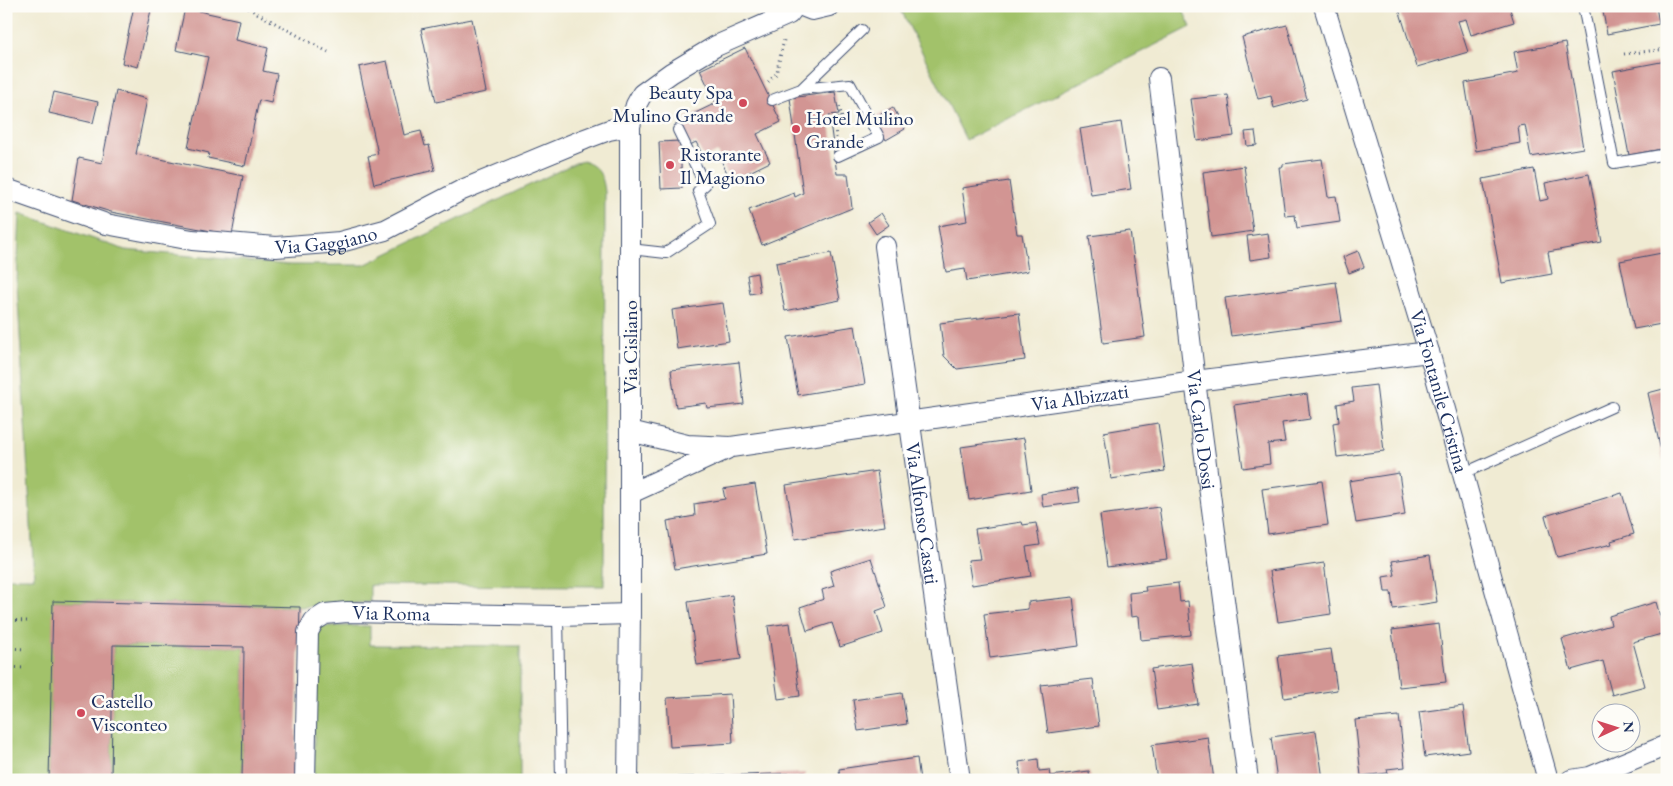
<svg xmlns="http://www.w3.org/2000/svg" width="1673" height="786" font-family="'EB Garamond',serif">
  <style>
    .green { fill: #a2c26a; stroke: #5e7864 }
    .building { fill: #d29593 }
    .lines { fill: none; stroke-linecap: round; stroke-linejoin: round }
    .lane-casing { stroke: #3b4b70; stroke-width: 12 }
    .street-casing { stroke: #3b4b70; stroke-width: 22 }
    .path { stroke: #3b4b70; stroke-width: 3; stroke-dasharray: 1 4; stroke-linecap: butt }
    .lane { stroke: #fff; stroke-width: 10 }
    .street { stroke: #fff; stroke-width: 20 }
    .poi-dot { fill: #d1495b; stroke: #fdfcf7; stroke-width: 2 }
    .labels { text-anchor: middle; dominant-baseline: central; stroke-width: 5; stroke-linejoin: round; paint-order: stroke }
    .poi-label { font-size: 20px; fill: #1b2f5e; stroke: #fdfcf7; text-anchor: start }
    .street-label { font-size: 20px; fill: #1b2f5e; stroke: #fdfcf7 }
  </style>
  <rect width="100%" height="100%" fill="#fdfcf7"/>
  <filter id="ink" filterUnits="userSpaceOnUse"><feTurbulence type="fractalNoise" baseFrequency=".02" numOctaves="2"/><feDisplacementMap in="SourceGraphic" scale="10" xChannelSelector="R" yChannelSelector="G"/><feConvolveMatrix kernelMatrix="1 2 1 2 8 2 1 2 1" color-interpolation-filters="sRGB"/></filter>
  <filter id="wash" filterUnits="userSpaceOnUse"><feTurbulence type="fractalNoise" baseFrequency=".0096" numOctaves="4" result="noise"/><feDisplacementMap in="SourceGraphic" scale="20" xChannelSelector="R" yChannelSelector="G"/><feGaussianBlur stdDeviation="1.12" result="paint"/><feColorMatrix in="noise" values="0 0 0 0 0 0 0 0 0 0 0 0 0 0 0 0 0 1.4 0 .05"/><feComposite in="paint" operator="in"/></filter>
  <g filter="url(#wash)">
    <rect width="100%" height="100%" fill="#f0ebd3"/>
    <path class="green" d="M899,6H1181L1191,27L966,140Z
      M584,161C600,168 603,176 605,192L604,586L370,585V602L300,607L54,601L49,780H6V578H34L17,283L20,213L125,250L290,265H364L575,163Z
      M314,626H370V645L520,646V780H314Z
      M113,645L244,647L242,780H111Z"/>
    <g id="blocks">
      <path class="building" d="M134,6L151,10L138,67L122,63Z
        M1398,6H1509L1514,22L1471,35L1466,19L1458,21L1468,52L1417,67Z
        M1602,6H1656L1659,24L1607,34Z
        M185,8L239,20L235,40L268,48L263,71L277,74L271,103L259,100L245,166L208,158L209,153L188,148L208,57L176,50Z
        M472,19L486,92L436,102L421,29Z
        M1287,25L1307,99L1274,108L1271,96L1258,99L1242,37Z
        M1565,43L1583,148L1531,157L1525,125L1518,126L1520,143L1476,151L1465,83L1518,73L1514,52Z
        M745,48L781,122L757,134L770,162L731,181L717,152L704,158L696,142L690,145L681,125L687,123L685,118L716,103L700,70Z
        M387,61L404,135L421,131L425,146L429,145L435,170L374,184L368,156L378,154L359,67Z
        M1666,61L1667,148L1629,155L1613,71Z
        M116,91L147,99L136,154L243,176L232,235L111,212L72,200L79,158L102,163Z
        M54,92L98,102L93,123L49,113Z
        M835,92L839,114L829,115L837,174H848L852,208L762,245L749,210L794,193L795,197L803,193L790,98Z
        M1228,95L1234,136L1197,141L1191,99Z
        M893,107L905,129L886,140L874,118Z
        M1121,122L1131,189L1091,195L1080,129Z
        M1255,131L1257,145L1247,146L1245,132Z
        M680,141L682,188L661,189L659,142Z
        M1322,159L1328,197L1336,196L1340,222L1297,228L1295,215L1285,216L1279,167H1283V164Z
        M1244,166L1253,231L1211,237L1203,172Z
        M1534,169L1540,201L1548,199L1545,183L1589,174L1602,242L1548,252L1552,274L1502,283L1483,179Z
        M1009,181L1017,234H1022L1028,271L967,281L965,269L946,272L938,226L967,221L962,188Z
        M881,213L889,225L876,234L868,222Z
        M1130,231L1145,337L1103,343L1089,236Z
        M1268,233L1271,257L1250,260L1247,236Z
        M1358,251L1364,267L1349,273L1343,257Z
        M1667,252V323L1634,329L1620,261Z
        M831,253L840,300L785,311L776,263Z
        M757,273L760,292L750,294L747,275Z
        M1336,282L1342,321L1231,336L1225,298Z
        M723,303L729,341L677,349L672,310Z
        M1019,313L1025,360L957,369L944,356L940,323Z
        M855,326L865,384L798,395L788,337Z
        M739,362L744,404L707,408L706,403L676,407L671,370Z
        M1376,385L1384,451L1337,457L1333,423L1339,422L1337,404L1354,401L1352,388Z
        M1667,388V460H1663L1648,393Z
        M1307,394L1310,419L1282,423L1285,442L1268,444L1270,464L1243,468L1234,405Z
        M1158,423L1165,471L1111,479L1104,432Z
        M1024,438L1031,490L969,500L961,447Z
        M877,471L885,526L795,539L786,485Z
        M1399,473L1405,515L1356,523L1349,481Z
        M1322,481L1328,525L1268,534L1262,489Z
        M755,484L767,554L675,569L667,521L695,516L694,504L725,499L723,489Z
        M1078,488L1080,502L1043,507L1041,494Z
        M1622,493L1634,534L1611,541L1612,544L1557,557L1545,516Z
        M1159,507L1167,559L1107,567L1100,515Z
        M1022,522L1023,525L1036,523L1040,545L1026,547L1031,576L972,585L968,560L980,559L975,529Z
        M1430,555L1437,602L1393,609L1391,592H1385L1383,577L1395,575L1392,561Z
        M871,558L887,607L876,611L883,633L840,647L832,623L807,631L800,607L824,599L822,590L834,586L830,571Z
        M1324,563L1331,614L1278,622L1270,571Z
        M1178,583L1180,602L1188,601L1191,635L1141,640L1139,616L1131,617L1129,593L1146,591L1145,587Z
        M732,595L741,659L697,665L688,602Z
        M1073,597L1079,646L990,658L984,614L1028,609V602Z
        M53,601L300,607L295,780H242L244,647L113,645L111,780H49Z
        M1656,602L1665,633L1633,642L1645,686L1612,695L1603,661L1571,670L1562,639L1611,625L1609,616Z
        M790,623L800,696L778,699L768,626Z
        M1439,624L1446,682L1399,687L1392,630Z
        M1331,649L1337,690L1284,698L1278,656Z
        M1192,663L1198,704L1157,710L1151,669Z
        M1093,679L1099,726L1048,733L1041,685Z
        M902,693L907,724L858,731L853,700Z
        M730,694L733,743L670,747L667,698Z
        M1463,706L1469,751L1425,757L1419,712Z
        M1399,716L1405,767L1387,769L1388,773L1361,776L1355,720Z
        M1316,731L1323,779L1277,780L1271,737Z
        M1208,737L1214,780H1157L1152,745Z
        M917,758L920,780H840L839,769Z
        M1038,759L1039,771L1049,770L1050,776L1089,771L1090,780H1021L1019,762Z
        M805,773V780H654V778Z"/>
    </g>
  </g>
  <g filter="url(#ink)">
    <use href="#blocks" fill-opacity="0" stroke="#3b4b70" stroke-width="1"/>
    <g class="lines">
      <defs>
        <path id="lane" d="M1583,6L1614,163L1667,154
          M801,89L850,84L879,137L838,156
          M772,100L801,89L862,30
          M630,249L666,253L710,224L698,191L705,185L678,130
          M1462,474L1612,407
          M558,616L561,780"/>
        <g id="street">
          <path d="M802,6L812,10L829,6"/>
          <path id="s1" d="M1324,6L1429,352L1548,780"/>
          <path id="s2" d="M1159,78L1195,381L1248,780"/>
          <path id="s3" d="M6,189L106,224L192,240L276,247L340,242L385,230L462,190L585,139L609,130L630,126"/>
          <path id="s4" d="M885,246L960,780"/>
          <path id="s5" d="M630,431L687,445L731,447L1195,381L1429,352"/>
          <path d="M631,493L727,449"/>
          <path id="s6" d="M305,780L308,632L314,621L325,614L347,612L558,616L630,614"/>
          <path d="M628,780L630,614V126L636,105L642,94L671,73L716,46L789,14L795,6"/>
          <path d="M1571,780L1590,777L1667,745"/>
        </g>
      </defs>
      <use href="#lane" class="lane-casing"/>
      <use href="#street" class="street-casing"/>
      <path class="path" d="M244,6L328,52
        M1665,6L1667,9
        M1624,54L1667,49
        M768,82L776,74L784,40
        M836,138L834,117L842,118L839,105
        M6,620L27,621
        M6,648L25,649
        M6,667L24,668"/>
      <use href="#lane" class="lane"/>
      <use href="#street" class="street"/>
    </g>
  </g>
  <g class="poi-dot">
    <circle cx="743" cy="103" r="5"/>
    <circle cx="796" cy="129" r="5"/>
    <circle cx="670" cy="165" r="5"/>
    <circle cx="81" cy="713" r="5"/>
  </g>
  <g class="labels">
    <g class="poi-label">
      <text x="733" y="92" text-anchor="end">Beauty Spa<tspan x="733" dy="23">Mulino Grande</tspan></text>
      <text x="806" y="118">Hotel Mulino<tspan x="806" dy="23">Grande</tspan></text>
      <text x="680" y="154">Ristorante<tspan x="680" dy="23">Il Magiono</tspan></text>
      <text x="91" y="701">Castello<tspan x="91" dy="23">Visconteo</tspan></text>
    </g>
    <g class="street-label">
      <text stroke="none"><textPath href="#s3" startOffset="328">Via Gaggiano</textPath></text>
      <text transform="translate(630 347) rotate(-90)">Via Cisliano</text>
      <text stroke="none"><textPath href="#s1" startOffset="402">Via Fontanile Cristina</textPath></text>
      <text stroke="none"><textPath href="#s5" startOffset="455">Via Albizzati</textPath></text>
      <text stroke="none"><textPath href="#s2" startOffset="354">Via Carlo Dossi</textPath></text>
      <text stroke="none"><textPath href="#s4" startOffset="270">Via Alfonso Casati</textPath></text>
      <text stroke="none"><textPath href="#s6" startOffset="240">Via Roma</textPath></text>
    </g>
  </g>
  <rect width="1673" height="786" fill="none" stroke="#fdfcf7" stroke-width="25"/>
  <g transform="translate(1616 728) rotate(86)"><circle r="24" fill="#fdfcf7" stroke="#a3aaba"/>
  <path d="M0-4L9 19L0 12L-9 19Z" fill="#d1495b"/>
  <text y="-8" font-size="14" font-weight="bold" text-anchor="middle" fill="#1b2f5e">N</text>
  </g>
</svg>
